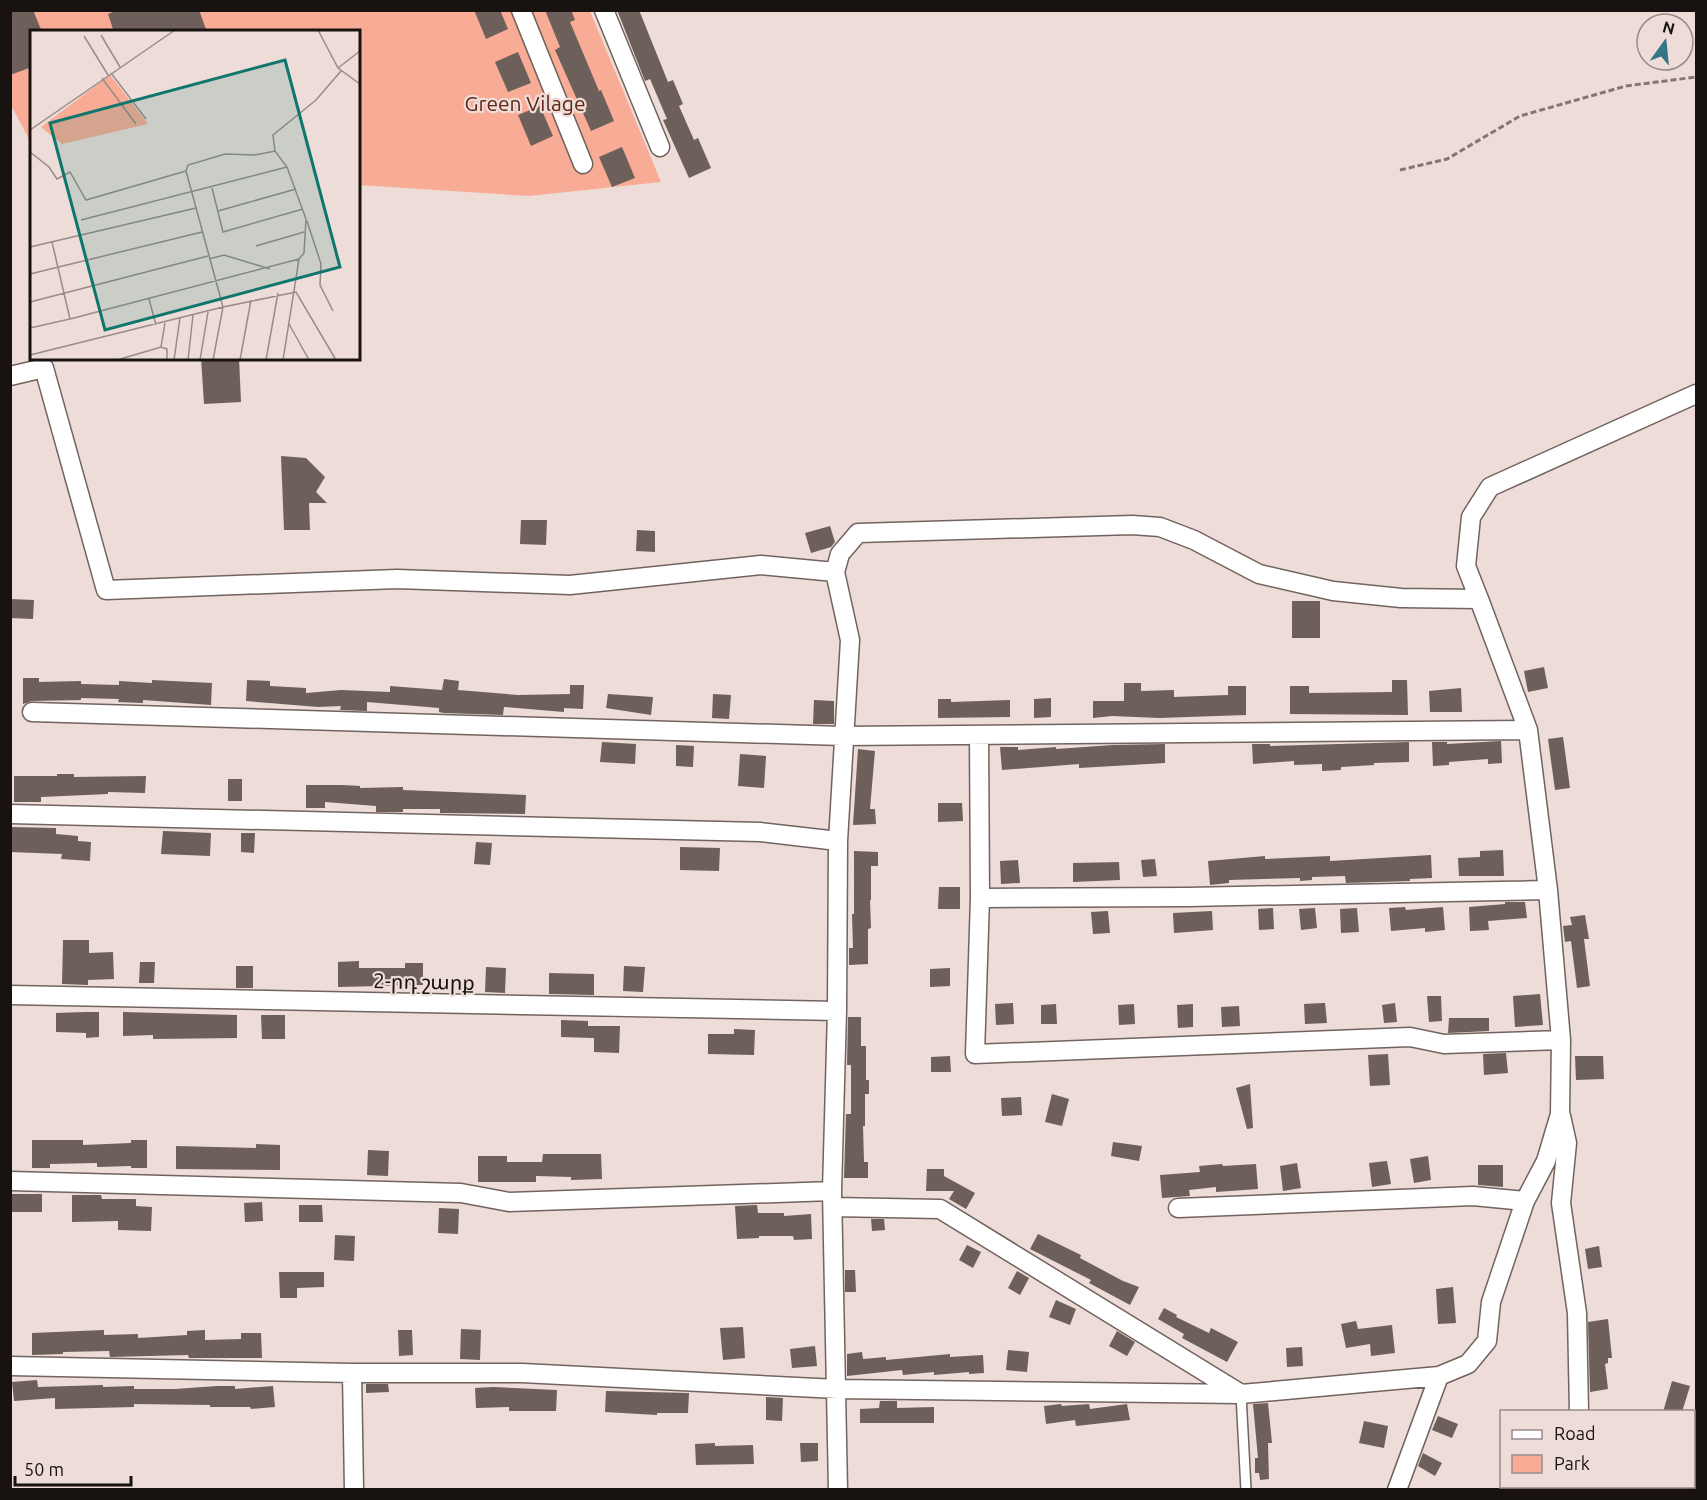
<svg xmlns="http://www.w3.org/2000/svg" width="1707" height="1500" font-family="Ubuntu,'Noto Sans Armenian',sans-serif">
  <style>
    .green { fill: #f8ac95 }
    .building { fill: #6d5f5a }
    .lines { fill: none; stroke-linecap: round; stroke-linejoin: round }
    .service-casing { stroke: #71635e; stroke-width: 12 }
    .minor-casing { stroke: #71635e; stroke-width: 21 }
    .path { stroke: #817673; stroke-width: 3; stroke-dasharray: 6 3; stroke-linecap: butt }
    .service { stroke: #fff; stroke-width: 9 }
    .minor { stroke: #fff; stroke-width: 18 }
    .labels { text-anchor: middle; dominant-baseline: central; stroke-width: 4.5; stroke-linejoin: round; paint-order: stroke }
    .park-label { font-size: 21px; fill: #602512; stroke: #eddcd7 }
    .street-label { font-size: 21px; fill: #181211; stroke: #eddcd7 }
    .inset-road { fill: none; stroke: #988b88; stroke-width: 1.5 }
    .view { fill: #0f766e; fill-opacity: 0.15; stroke: #0f766e; stroke-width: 3 }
    .inset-edge { fill: none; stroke: #181211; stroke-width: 3 }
  </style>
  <rect width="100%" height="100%" fill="#eddcd7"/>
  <path class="green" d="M10,11H590L661,182L529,196L359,185L358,32H32L31,143L11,105Z"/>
  <path class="building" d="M10,10H33L42,32H32V67L10,75Z
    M118,10H199L207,32H114L108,14Z
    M474,10H500L508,29L486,39Z
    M545,10H571L575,20L570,22L599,91L601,90L614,121L591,131L555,50L560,47Z
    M617,10H639L668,82L673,80L683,104L679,106L694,140L698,138L711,168L689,178L663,120L667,119L650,79L645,81Z
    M518,52L531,83L508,92L495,62Z
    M540,106L553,136L531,146L518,115Z
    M622,147L635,178L612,187L599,157Z
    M201,358H239L241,402L204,404Z
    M281,456L306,458L325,477L316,492L327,503H309L310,530H284Z
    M521,520H547L546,545L520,544Z
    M830,526L835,542L831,547L811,553L805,533Z
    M637,530L655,531V552L636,551Z
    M10,599L34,600L33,619L10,618Z
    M1292,601H1320V638H1292Z
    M1544,667L1548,688L1528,692L1524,671Z
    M23,678H39V682L81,681V684L119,685V681L152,683V680L212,683L211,705L143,700V703L118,702L119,699L81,698V700L32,701L23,704Z
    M444,679L459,681L458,690L518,695L570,694V685H584L583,709L564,708V712L504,707L503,715L444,713L439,712V708L367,702V711L340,710L341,706L318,707L246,701L247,680L270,681V686L306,688V693L341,690L390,692V686L442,690Z
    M1392,680H1407L1408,715L1290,714V686H1309V693L1392,692Z
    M1124,683H1141V691L1174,690V697L1228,695V686H1246V715L1159,718L1112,716L1093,718V701H1124Z
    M1461,688L1462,712H1430L1429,691Z
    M608,694L653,697L651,715L606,708Z
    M713,694L731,695L729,719L712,718Z
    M1051,698V717L1034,718V699Z
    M938,699H951V702L1010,700V717L938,718Z
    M814,700L834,701V724H813Z
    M1563,737L1570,788L1555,790L1548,739Z
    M1501,741L1502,763L1488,764V759L1449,762V765L1433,766L1432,742H1447V744Z
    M602,742L636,744L635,764L600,762Z
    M1409,742V762L1374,763V765L1341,767V770L1322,771V764L1294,765V761L1253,764L1252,744H1270V746Z
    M1165,744V763L1079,768V764L1002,770L1000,747H1018V750L1056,747V749L1113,745Z
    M676,745L694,746L693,767L676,766Z
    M858,749L875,751L870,809H875L876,824L853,825Z
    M740,754L766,756L764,788L738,786Z
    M57,774H74V777L146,776L145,793L108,792V794L41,797V802H14V776H57Z
    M228,779H242V801H228Z
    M306,785H342L360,786V788L403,787V790L526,795L525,814L440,813V809H403V812H376V806L325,802V808H306Z
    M938,803H962L963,821L938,822Z
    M10,827L56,828V834L78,836V841L91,842L90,861L61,859L62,854L10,852Z
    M163,831L211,833L210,856L161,854Z
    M241,833H255L254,853L241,852Z
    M476,842L492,843L490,865L474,864Z
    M680,847L720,848L719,871L680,870Z
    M1503,850L1504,876H1459L1458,858L1480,857V851Z
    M854,851L878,852V866H871V900H870L871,928L868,929V964L849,965V948H853L852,914H854Z
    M1431,855L1432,878L1410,879V881L1346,883L1345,876L1312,877V880L1300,881V878L1229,880V883L1210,885L1208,861L1265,856V859L1330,856V861Z
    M1155,859L1157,876L1143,877L1141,860Z
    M1018,860L1020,883L1001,884L1000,861Z
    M1119,862L1120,880L1073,882V863Z
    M939,887H960V909H938Z
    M1505,902H1525L1527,918L1488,921L1489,930L1470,931L1469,907L1505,904Z
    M1405,907L1406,910L1443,907L1445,930L1425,932V928L1391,931L1389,908Z
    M1273,908L1274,929L1259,930L1258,909Z
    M1315,908L1317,928L1301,930L1299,909Z
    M1357,908L1359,932L1341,933L1340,909Z
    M1108,911L1110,933L1093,934L1091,912Z
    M1212,911L1213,930L1174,933L1173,913Z
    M1585,915L1589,939H1584L1590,986L1577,988L1571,941L1565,942L1563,926L1572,925L1570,917Z
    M63,940H89V953L113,952L114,979L88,980V985L62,984Z
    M359,961V968H405V963H423V985L338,987V962Z
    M140,962H155L154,983H139Z
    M236,966H253V988H236Z
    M624,966L645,967L643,992L623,991Z
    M486,967L506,968L505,993L485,992Z
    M950,968V986L930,987V969Z
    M549,973L594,974V995L549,994Z
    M1540,994L1543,1025L1515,1027L1513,996Z
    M1427,996H1441L1442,1021L1429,1022Z
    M1013,1003L1014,1024L996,1025L995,1004Z
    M1322,1003H1325L1327,1023L1305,1024L1304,1004Z
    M1395,1003L1397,1022L1384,1023L1382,1005Z
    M1056,1004L1057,1024H1041V1005Z
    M1134,1004L1135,1024L1119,1025L1118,1005Z
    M1193,1004V1027L1178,1028L1177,1005Z
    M1239,1006L1240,1026L1222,1027L1221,1007Z
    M85,1012H99V1037L86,1038V1033L56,1032V1013Z
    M123,1012L237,1015V1038L153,1039V1035L123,1036Z
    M261,1015H285V1039H262Z
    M848,1017H861V1046H866V1080H869V1094H865V1126H863L864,1162H868V1178H844L846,1114H851V1065H847Z
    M1449,1018H1489V1031L1448,1033Z
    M561,1020L588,1021V1026H620L619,1053L594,1052V1038L561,1037Z
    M734,1029L755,1030L754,1055L708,1054V1034H734Z
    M1506,1053L1508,1073L1484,1075L1483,1054Z
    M1388,1054L1390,1085L1370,1086L1368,1055Z
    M950,1056L951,1072H931V1057Z
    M1575,1056H1603L1604,1079L1576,1080Z
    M1250,1084L1253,1128L1247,1129L1236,1088Z
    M1052,1094L1069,1099L1062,1126L1045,1122Z
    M1021,1097L1022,1115L1002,1116L1001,1098Z
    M32,1140H83V1145L131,1143V1140H147V1168H131V1166L97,1167V1163L50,1164V1168H32Z
    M1113,1142L1142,1146L1139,1161L1111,1156Z
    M256,1144L280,1145V1170L176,1169V1146L256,1148Z
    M368,1150L389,1151L388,1176L367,1175Z
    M543,1154H601L602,1179L571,1180V1177L536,1176V1182H478V1156H507V1162H542Z
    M1428,1156L1431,1180L1414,1183L1410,1159Z
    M1387,1161L1391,1184L1372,1187L1369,1163Z
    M1297,1163L1301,1188L1283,1191L1280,1166Z
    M1222,1164L1223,1166L1256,1164L1258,1189L1216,1192V1187L1189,1190L1190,1196L1162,1198L1160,1175L1200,1172L1199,1166Z
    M1478,1165H1503V1187L1478,1185Z
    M927,1169H944V1176L975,1193L966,1209L949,1199L954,1191H926Z
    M10,1194H42V1212H10Z
    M72,1195H101L102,1199H136V1206L152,1207L151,1231L118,1230V1221L72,1222Z
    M262,1202L263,1221L245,1222L244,1203Z
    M299,1205H322L323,1222H299Z
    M757,1205L758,1213H784V1216L811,1214L812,1239L794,1240L793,1236H759V1238L737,1239L735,1206Z
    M439,1208L459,1209L458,1234L438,1233Z
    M871,1219H884L885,1230L872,1231Z
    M1038,1234L1081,1255L1080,1258L1123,1281L1139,1287L1130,1305L1089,1283L1091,1280L1030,1249Z
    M335,1235L355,1236L354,1261L334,1260Z
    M967,1245L981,1252L973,1268L959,1260Z
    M1599,1246L1602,1267L1588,1269L1585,1249Z
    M845,1270H855L856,1292H845Z
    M1017,1271L1029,1278L1020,1295L1008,1288Z
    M279,1272H324V1287L297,1288V1298H280Z
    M1453,1287L1456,1323L1438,1324L1436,1289Z
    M1056,1300L1076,1309L1070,1325L1049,1317Z
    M1164,1308L1177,1315L1176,1317L1209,1333L1211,1328L1238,1342L1227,1362L1182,1338L1184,1334L1158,1319Z
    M1608,1319L1612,1358H1608V1363L1605,1364L1608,1389L1590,1392L1588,1322Z
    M1356,1321L1358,1329L1392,1325L1395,1353L1371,1356L1370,1344L1346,1348L1341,1324Z
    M743,1327L745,1358L723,1360L720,1328Z
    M461,1329L481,1330L480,1360L460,1359Z
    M104,1330V1335L138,1334V1338L187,1335V1331L205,1330V1340L241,1339V1333H261L262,1358H189L188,1355L110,1357L109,1351L63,1352V1354L32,1355V1333Z
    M398,1330H412L413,1355L399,1356Z
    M1117,1331L1135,1342L1127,1356L1109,1346Z
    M815,1346L817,1366L792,1368L790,1349Z
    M1302,1347L1303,1366L1287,1367L1286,1348Z
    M1008,1350L1029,1352L1027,1372L1006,1370Z
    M862,1352L863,1359L886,1357V1360L950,1354V1357L983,1355L984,1373L969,1374V1372L934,1375V1372L903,1375L902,1370L847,1376V1354Z
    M37,1380L38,1387L103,1385V1387L134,1386V1389H175L217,1386H235V1389L273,1386L275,1407L251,1409L250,1407H210V1405L134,1404V1407L55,1409V1398L14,1401L12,1382Z
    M1672,1381L1690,1386L1682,1412H1663Z
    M366,1384H388L389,1392L366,1393Z
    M493,1387L557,1390L556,1411H509V1407L476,1408L475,1388Z
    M606,1391L689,1393L688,1413H657V1415L605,1412Z
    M766,1397L783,1398L782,1421L766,1420Z
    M880,1401H897V1408L934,1407V1423H860V1409L879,1408Z
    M1268,1403L1272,1443H1268L1269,1479L1260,1480L1259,1473H1255V1458H1258L1253,1404Z
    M1061,1404L1062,1406L1089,1404L1090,1409L1127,1404L1130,1420L1076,1426L1075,1420L1046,1424L1044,1406Z
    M1438,1416L1458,1424L1452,1438L1432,1430Z
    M1364,1421L1388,1426L1384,1448L1359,1443Z
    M715,1443V1446L753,1445L754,1464L696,1465L695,1444Z
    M800,1443H818V1461L801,1462Z
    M1423,1453L1442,1463L1435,1476L1418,1466Z"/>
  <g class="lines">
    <defs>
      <path id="service" d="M1241,1394L1246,1490
        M1592,1486L1593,1490"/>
      <path id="minor" d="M521,10L583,164
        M604,10L660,147
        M10,376L44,368L106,590L397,579L570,585L761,565L835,572L850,640L838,841L837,1011L832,1191L838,1490
        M835,572L840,554L858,533L1132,525L1160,527L1194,540L1259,574L1333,591L1401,598L1479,599L1528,730L1548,890L1561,1040L1560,1114L1546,1161L1525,1201L1491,1302L1487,1341L1468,1364L1439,1376L1397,1490
        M1479,599L1466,566L1471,517L1490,487L1696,394
        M32,712L843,736L1528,730
        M979,736L980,898L975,1054L1410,1037L1444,1044L1561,1040
        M10,814L760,832L838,841
        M980,898L1188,897L1548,890
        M10,995L837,1011
        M1561,1116L1567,1143L1561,1203L1577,1313L1579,1412
        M10,1181L461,1193L509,1202L832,1191
        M833,1207L940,1209L1241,1394
        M1178,1208L1473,1196L1525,1201
        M10,1366L352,1373H522L837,1389L1241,1394L1439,1376
        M352,1373L354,1490
        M1568,1490V1486"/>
    </defs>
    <use href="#service" class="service-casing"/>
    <use href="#minor" class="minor-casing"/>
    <path class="path" d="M1400,170L1447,159L1520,116L1626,86L1696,77"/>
    <use href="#service" class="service"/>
    <use href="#minor" class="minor"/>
  </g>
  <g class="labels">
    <g class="park-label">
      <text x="525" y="103">Green Vilage</text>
    </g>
    <g class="street-label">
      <text transform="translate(424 981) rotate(1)">2-րդ շարք</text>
    </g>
  </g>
  <g transform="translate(30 30)">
    <rect width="330" height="330" fill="#eddcd7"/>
    <path d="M80,45L118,94L32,114L11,97Z" fill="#f8ac95"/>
    <path class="inset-road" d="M288,0L308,38L330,54M71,5L90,37M54,6L78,45M308,38L330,21M81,43L116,89M72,48L106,94M0,100L145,0M245,121L243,105L286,70L311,41M0,122L19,137L27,149L40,142L56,170L156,141L193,277L266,262L306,330M156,141L158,135L195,124L225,125L245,121L257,137L276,189L274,223L269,229L253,330M182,158L193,202L273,179M188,181L266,159M51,190L257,137M277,191L291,234L290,255L303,281M226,216L274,202M0,217L166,178M179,229L194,225L240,239M0,244L172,202M119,269L126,295M0,272L178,226M40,289L269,229M259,294L279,330M0,298L40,289L22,212M131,317L135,293M0,325L193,277L183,330M87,330L131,317L137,319V330M144,330L150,288M158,330L163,285M170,330L178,282M210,330L221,270M236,330L248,263"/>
    <path class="view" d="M255,30L310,237L75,300L20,93Z"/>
    <rect width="330" height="330" class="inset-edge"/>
  </g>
  <rect width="1707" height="1500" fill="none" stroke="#181211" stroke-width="24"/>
  <rect x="1500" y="1410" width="195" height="78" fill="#eddcd7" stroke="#988b88" stroke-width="1.5"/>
  <rect x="1512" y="1430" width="30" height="9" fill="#ffffff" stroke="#988b88" stroke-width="1.5"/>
  <text x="1554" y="1440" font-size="18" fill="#181211">Road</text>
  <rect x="1512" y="1455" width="30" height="18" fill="#f8ac95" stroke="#988b88" stroke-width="1.5"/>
  <text x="1554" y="1470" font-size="18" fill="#181211">Park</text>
  <g transform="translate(1665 42) rotate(15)"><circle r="28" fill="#eddcd7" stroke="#988b88" stroke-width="1.5"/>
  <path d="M0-4.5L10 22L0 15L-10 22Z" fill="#347688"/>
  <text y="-9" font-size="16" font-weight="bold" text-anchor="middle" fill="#181211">N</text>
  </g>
  <path d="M15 1476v9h116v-9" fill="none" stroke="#181211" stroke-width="3"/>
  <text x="24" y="1476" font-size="18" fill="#181211" stroke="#eddcd7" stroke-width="4.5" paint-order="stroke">50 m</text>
</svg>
